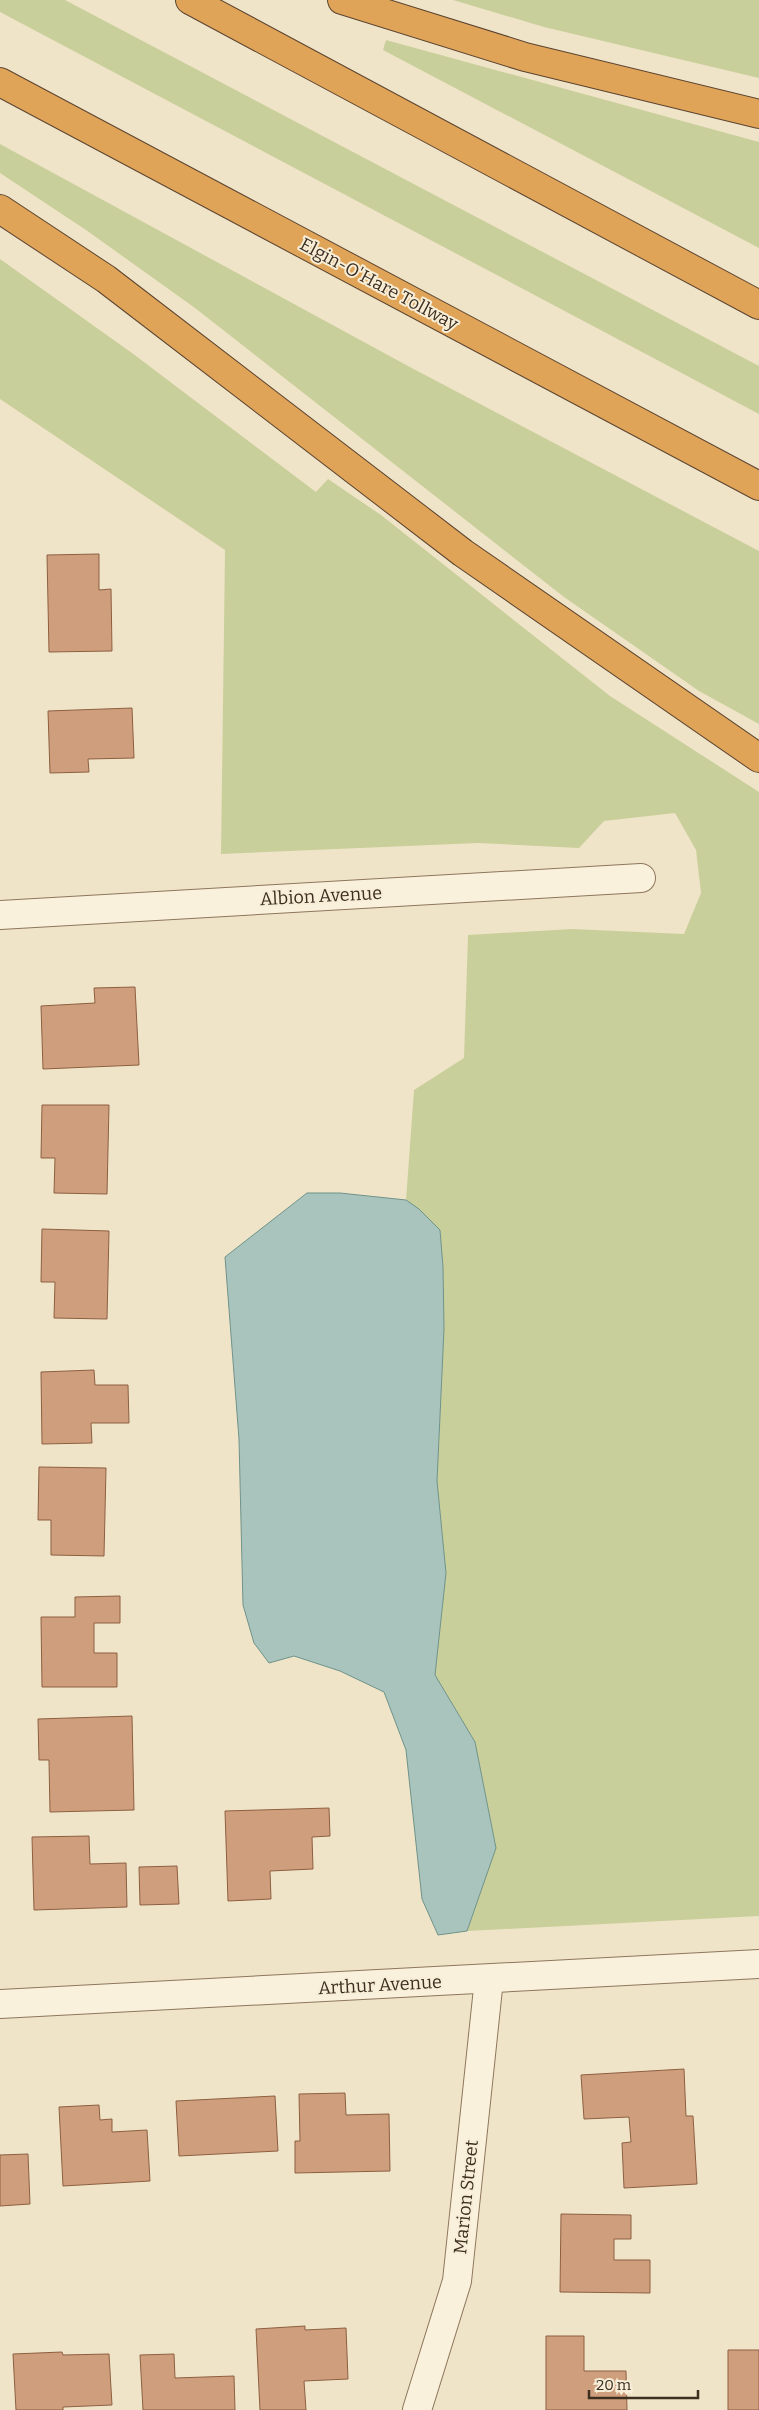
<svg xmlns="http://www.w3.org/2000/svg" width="759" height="2410" font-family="Bitter,serif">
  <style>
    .green { fill: #c9cf9b }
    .water { fill: #a9c4bc; stroke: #6f938a }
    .building { fill: #cf9f7d; stroke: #8d5f41 }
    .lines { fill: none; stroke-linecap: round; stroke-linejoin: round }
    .street-casing { stroke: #8d765c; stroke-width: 30 }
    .highway-casing { stroke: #5b4430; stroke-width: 30 }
    .street { stroke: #faf1dc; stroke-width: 28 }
    .highway { stroke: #e0a458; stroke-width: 28 }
    .labels { text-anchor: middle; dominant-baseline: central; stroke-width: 4; stroke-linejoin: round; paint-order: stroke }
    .street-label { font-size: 18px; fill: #3d2e20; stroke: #f7eed8 }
  </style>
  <rect width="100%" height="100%" fill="#f0e4c8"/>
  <path class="green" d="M0,0H65L759,366V414L0,12Z
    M453,0H759V78L544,27Z
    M386,40L759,142V248L383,50Z
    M0,144L408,366L759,551V724L699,691L564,597L195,308L86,230L0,173Z
    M0,259L132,353L316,492L328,479L381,515L610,696L759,792V1916L467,1931L496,1847L475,1742L435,1675L446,1573L437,1481L444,1329L443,1267L440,1230L406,1200L414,1090L464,1058L468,935L572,929L684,934L701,893L696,850L675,813L604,821L579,848L478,843L221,854L225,550L0,399Z"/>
  <path class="water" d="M307,1193H340L406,1200L419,1209L440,1230L443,1267L444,1329L437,1481L446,1573L435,1675L475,1742L496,1848L467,1931L438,1935L422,1899L406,1750L384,1692L340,1671L294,1656L269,1663L254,1643L243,1605L239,1439L225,1257Z"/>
  <path class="building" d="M99,554V590L111,589L112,651L49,652L47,555Z
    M132,708L134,758L88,759L89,772L50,773L48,711Z
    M135,987L139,1065L43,1069L41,1006L95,1003L94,988Z
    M42,1105H109L107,1194L54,1193L55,1158H41Z
    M42,1229L109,1231L107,1319L54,1318L55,1282H41Z
    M94,1370L95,1385H128L129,1423H91L92,1443L42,1444L41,1372Z
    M39,1467L106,1468L104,1556L51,1555V1520H38Z
    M120,1596V1623H94V1653H117V1687H42L41,1617H75V1597Z
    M132,1716L134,1810L50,1812L49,1760H39L38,1719Z
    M329,1808L330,1836L312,1837L313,1869L270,1871L271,1899L228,1901L225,1811Z
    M89,1836L90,1864L126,1863L127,1907L34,1910L32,1837Z
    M177,1866L179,1904L140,1905L139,1867Z
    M684,2069L686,2116H693L697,2184L624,2188L622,2143L631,2142L629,2117L584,2119L581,2075Z
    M345,2093L346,2115L389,2114L390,2171L295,2173V2141H300L299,2094Z
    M275,2096L278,2151L179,2156L176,2101Z
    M99,2105L100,2120L112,2119V2132L147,2130L150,2181L63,2186L59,2107Z
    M28,2154L30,2204L0,2206V2155Z
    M561,2214L631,2215V2239H614V2260H650V2293L560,2292Z
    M305,2326V2330L346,2328L348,2379L304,2381L306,2410H260L256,2329Z
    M546,2336H584V2371H626L627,2410H546Z
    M728,2350H759V2410H728Z
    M62,2352L63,2355L109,2354L112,2405L63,2407V2410H16L13,2354Z
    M174,2354L175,2378L234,2376L235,2410H143L140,2355Z"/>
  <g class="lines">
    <defs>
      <path id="street" d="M0,915L641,878
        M0,2004L759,1964
        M417,2410L457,2281L489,1979"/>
      <path id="highway" d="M190,0L759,305
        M342,0L525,57L759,114
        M0,82L759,486
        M0,209L106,279L463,553L759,758"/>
    </defs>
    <use href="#street" class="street-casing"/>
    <use href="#highway" class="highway-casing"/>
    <use href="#street" class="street"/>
    <use href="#highway" class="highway"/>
  </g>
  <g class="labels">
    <g class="street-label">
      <text transform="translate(379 284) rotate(28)">Elgin-O'Hare Tollway</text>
      <text transform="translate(321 896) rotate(-3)">Albion Avenue</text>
      <text transform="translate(380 1985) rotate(-3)">Arthur Avenue</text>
      <text transform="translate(466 2197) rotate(-84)">Marion Street</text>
    </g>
  </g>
  <path d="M589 2390v8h109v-8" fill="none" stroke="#3d2e20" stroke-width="2.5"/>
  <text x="596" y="2390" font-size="15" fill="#3d2e20" stroke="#f7eed8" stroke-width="4" paint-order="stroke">20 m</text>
</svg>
